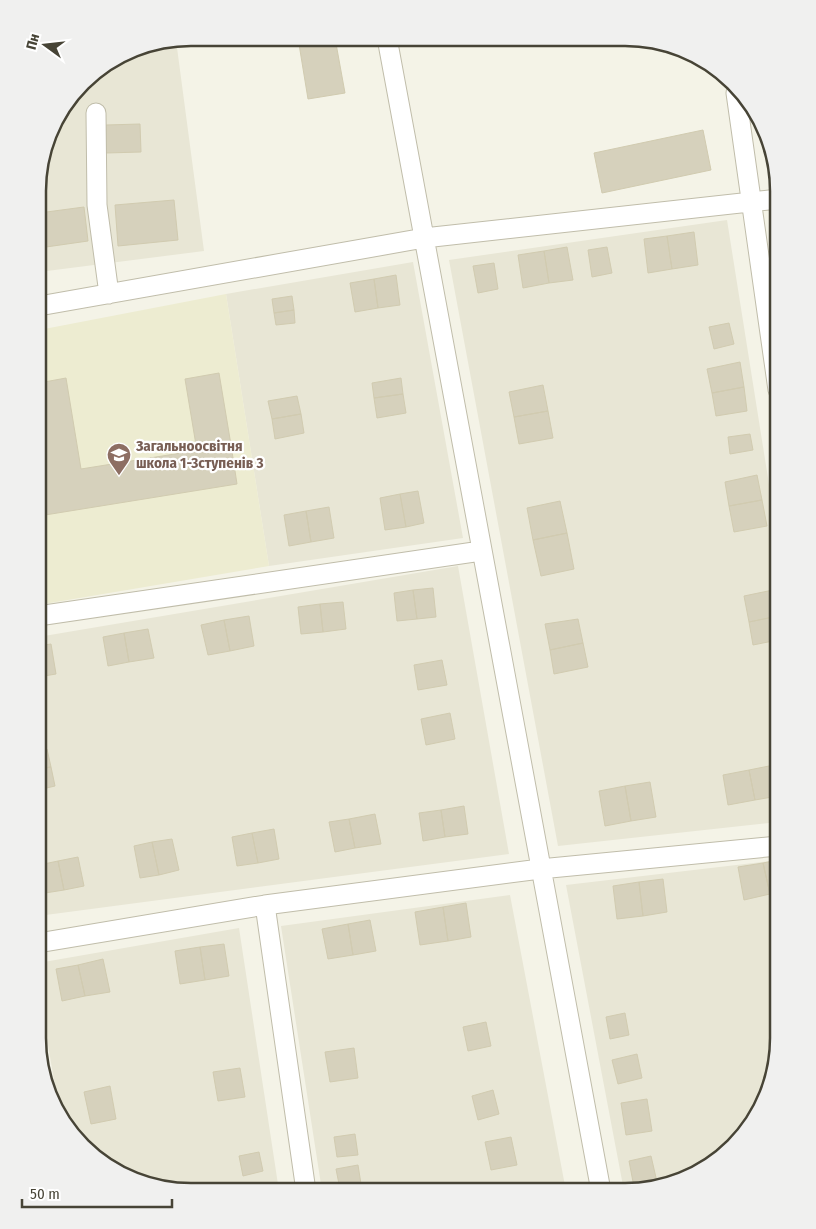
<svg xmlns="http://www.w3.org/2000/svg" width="816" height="1229" font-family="'Fira Sans Condensed',sans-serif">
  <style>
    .residential { fill: #e8e6d5 }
    .education { fill: #edecd1 }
    .building { fill: #d6d1bc; stroke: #d1cbb0 }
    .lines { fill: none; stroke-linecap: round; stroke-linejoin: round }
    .street-casing { stroke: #c0bdaa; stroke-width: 21 }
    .street { stroke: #fff; stroke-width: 19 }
    .labels { text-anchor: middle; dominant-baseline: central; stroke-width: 4.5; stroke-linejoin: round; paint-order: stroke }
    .education-label { font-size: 15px; font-weight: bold; fill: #785e54; stroke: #fff; text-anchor: start }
    .rim { fill: none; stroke: #474436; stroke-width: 2.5 }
  </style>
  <rect width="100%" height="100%" fill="#f4f3e7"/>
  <path class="residential" d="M176,40L204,251L39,272V171L58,114L90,75L141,46Z
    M727,220L778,541V822L558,846L449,260Z
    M413,262L463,538L269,566L226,294Z
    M458,566L509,854L38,916V637Z
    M778,860V1048L752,1124L726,1154L684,1180L624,1191L566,885Z
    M510,895L566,1191H322L281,926Z
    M239,928L279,1191L171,1190L98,1160L59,1109L38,987V963Z"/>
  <path class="education" d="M226,294L269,566L38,605L39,330Z"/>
  <path class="building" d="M298,38H335L345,93L308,99Z
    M662,46L673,50L663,52Z
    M140,124L141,152L106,153V125Z
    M703,130L711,170L602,193L594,153Z
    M174,200L178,240L118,246L115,205Z
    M84,207L88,241L39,248V213Z
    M694,232L698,265L672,269L667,236Z
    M667,236L672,269L648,273L644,239Z
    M567,247L573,280L549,283L544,251Z
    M607,247L612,273L592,277L588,250Z
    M544,251L549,283L523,288L518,255Z
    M494,263L498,289L478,293L473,266Z
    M396,275L400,305L378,308L374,279Z
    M374,279L378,308L355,312L350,283Z
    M292,296L294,310L274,313L272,299Z
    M294,310L295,323L276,325L274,313Z
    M729,323L734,344L714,349L709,327Z
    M740,362L744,387L712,393L707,369Z
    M219,373L231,445L197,451L185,379Z
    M66,378L81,469L231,445L237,484L45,515L38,474L39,383Z
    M401,378L403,394L374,398L372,383Z
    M543,385L548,411L514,417L509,392Z
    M744,387L747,411L716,416L712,393Z
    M403,394L406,413L377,418L374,398Z
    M297,396L301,414L272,419L268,401Z
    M548,411L553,438L519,444L514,417Z
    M301,414L304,433L275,439L272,419Z
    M750,434L753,450L730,454L728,437Z
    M757,475L762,500L729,506L725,482Z
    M418,491L424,523L406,527L400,494Z
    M400,494L406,527L385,530L380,498Z
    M762,500L767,526L734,532L729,506Z
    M560,501L567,533L533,540L527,508Z
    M329,507L334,538L311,542L306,511Z
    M306,511L311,542L289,546L284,515Z
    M567,533L574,569L541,576L533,540Z
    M433,588L436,617L417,619L413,590Z
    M413,590L417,619L397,621L394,593Z
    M773,590L778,616L749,622L744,596Z
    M343,602L346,629L323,632L320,604Z
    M320,604L323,632L301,634L298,607Z
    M249,616L254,646L230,651L224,620Z
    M778,616V640L753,645L749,622Z
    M578,619L583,643L550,650L545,624Z
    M224,620L230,651L208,655L201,625Z
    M148,629L154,658L129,662L124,633Z
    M124,633L129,662L108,666L103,637Z
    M583,643L588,667L554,674L550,650Z
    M51,644L56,674L38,677V646Z
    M442,660L447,685L418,690L414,665Z
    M450,713L455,739L426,745L421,719Z
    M47,749L51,767L38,769V751Z
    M774,765L778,796L755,800L749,770Z
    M51,767L55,786L38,790V769Z
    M749,770L755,800L728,805L723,775Z
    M650,782L656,817L631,821L625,786Z
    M625,786L631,821L605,826L599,791Z
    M464,806L468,834L445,837L441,810Z
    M441,810L445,837L423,841L419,813Z
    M375,814L381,844L355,848L349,819Z
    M349,819L355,848L335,852L329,822Z
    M274,829L279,859L258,863L252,833Z
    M252,833L258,863L237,866L232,837Z
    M172,839L179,870L159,875L152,842Z
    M152,842L159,875L140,878L134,846Z
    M78,857L84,886L64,890L58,861Z
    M778,860V893L770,894L763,863Z
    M58,861L64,890L45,893L39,865Z
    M763,863L770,894L744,900L738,867Z
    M663,879L667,912L643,916L639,882Z
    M639,882L643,916L617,919L613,886Z
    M466,903L471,937L448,941L443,907Z
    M443,907L448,941L420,945L415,912Z
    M370,920L376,951L353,955L348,924Z
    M348,924L353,955L328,959L322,929Z
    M224,944L229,976L205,980L200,947Z
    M200,947L205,980L180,984L175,951Z
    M103,959L110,992L85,996L78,965Z
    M78,965L85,996L62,1001L56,969Z
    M625,1013L629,1035L610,1039L606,1017Z
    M486,1022L491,1046L468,1051L463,1027Z
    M354,1048L358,1078L330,1082L325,1052Z
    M637,1054L642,1078L618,1084L612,1060Z
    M240,1068L245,1097L218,1101L213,1072Z
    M110,1086L116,1119L91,1124L84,1092Z
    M493,1090L499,1114L478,1120L472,1096Z
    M647,1099L652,1131L626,1135L621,1103Z
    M355,1134L358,1155L337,1157L334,1137Z
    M511,1137L517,1165L491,1170L485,1142Z
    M259,1152L263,1171L243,1176L239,1156Z
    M651,1156L657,1182L634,1187L629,1161Z
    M358,1165L361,1184L340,1189L336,1169Z
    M259,1183L260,1190H243L242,1186Z"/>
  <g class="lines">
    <defs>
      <path id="street" d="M387,38L601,1191
        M736,93L778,390
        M96,113L97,205L109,294
        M39,306L424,238L778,199
        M38,616L481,551
        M265,905L306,1191
        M38,943L265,905L540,869L778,846"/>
    </defs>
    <use href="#street" class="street-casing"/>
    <use href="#street" class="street"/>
  </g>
  <defs>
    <symbol id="school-pin" viewBox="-11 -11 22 30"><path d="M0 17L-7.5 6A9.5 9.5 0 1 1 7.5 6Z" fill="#8d6e63" stroke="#fff"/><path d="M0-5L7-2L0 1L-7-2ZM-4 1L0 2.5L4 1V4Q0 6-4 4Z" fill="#fff"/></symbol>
  </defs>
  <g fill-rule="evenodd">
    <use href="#school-pin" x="105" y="441" width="28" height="38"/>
  </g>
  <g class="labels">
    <g class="education-label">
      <text x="136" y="446">Загальноосвiтня<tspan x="136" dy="17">школа 1-3ступенiв 3</tspan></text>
    </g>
  </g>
  <path d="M0 0H816V1229H0ZM191 46H625A145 145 0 0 1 770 191V1038A145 145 0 0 1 625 1183H191A145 145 0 0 1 46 1038V191A145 145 0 0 1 191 46Z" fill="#f0f0ef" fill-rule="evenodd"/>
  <path class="rim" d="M191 46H625A145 145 0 0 1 770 191V1038A145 145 0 0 1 625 1183H191A145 145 0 0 1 46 1038V191A145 145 0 0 1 191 46Z"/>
  <g transform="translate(45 45) rotate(285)" stroke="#ffffff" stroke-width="4" paint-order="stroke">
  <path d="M0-4L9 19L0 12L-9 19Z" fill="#474436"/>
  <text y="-8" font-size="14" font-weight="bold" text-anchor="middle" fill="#474436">Пн</text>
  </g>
  <path d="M22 1199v8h150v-8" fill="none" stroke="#474436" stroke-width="2.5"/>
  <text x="30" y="1199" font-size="15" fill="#474436" stroke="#ffffff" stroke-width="4" paint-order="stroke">50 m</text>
</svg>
